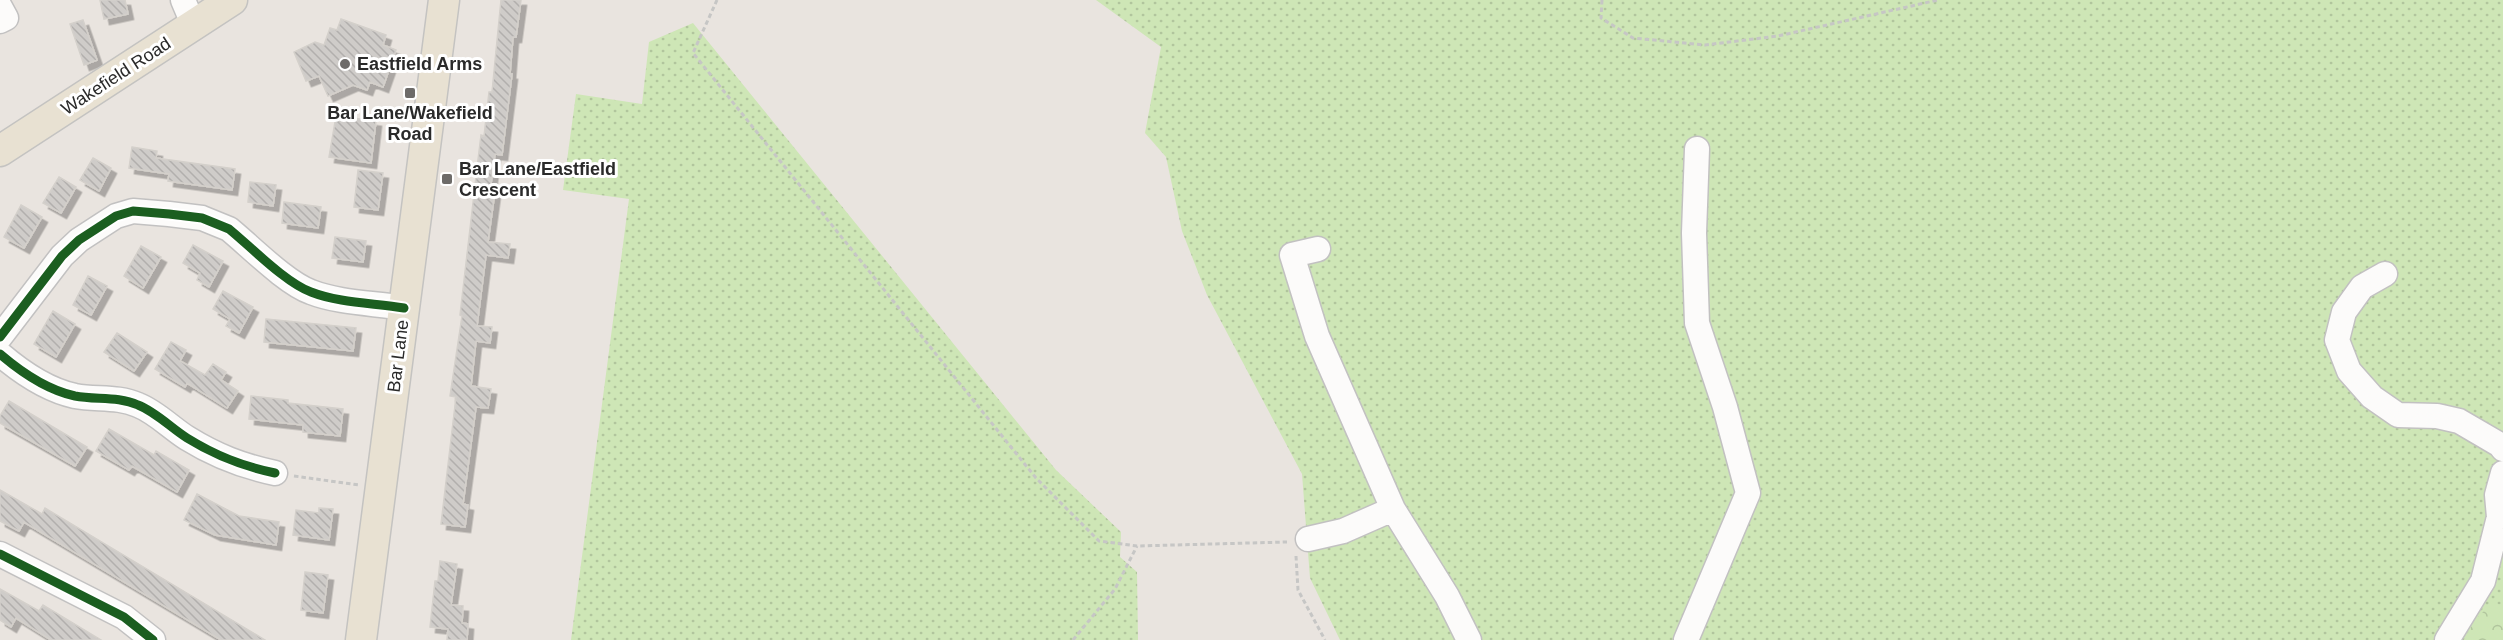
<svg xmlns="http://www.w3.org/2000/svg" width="2503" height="640" font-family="Arial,sans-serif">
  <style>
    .grass { fill: url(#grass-dots) }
    .forest { fill: url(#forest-crowns) }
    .building { fill: url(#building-back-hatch); stroke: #d4d0cb; stroke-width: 1.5; filter: url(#shadow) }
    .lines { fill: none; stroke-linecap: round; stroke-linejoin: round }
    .minor-casing { stroke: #c2c1c1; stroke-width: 27 }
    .major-casing { stroke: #c4c3c1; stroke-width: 33 }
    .path { stroke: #c6c6c5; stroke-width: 3; stroke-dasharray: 4.5 3; stroke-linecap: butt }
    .minor { stroke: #fcfbfa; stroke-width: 24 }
    .major { stroke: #e8e1d2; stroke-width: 30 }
    .cycleway-casing { stroke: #fff; stroke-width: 13 }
    .cycleway { stroke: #1b5e20; stroke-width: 9 }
    .poi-dot { fill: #6d6b69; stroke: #fff; stroke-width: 2 }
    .labels { text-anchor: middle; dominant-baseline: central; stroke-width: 6; stroke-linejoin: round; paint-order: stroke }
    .poi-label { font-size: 18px; font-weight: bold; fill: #2a2a2a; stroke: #fff; text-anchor: start }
    .street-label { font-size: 18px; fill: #2a2a2a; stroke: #fff }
  </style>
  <defs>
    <pattern id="grass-dots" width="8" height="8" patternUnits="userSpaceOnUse" patternTransform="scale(1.5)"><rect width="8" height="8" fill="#cee6b6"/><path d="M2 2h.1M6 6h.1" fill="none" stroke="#b1c59d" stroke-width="1.8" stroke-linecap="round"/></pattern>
    <pattern id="forest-crowns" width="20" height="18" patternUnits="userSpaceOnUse" patternTransform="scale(1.5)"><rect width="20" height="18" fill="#cee6b6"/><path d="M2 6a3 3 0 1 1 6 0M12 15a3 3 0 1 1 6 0" fill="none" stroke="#b1c59d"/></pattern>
    <pattern id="building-back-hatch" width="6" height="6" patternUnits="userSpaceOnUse" patternTransform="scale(1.5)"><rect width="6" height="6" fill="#cfccc9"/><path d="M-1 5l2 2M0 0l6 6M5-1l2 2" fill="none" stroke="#b2afad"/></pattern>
    <filter id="shadow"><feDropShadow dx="5.5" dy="5.5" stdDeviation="0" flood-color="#0004"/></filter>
  </defs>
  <rect width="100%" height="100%" fill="#e9e4df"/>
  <path class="grass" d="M1096,0H2503V609L2468,640H1340L1310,578L1302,474L1207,295L1182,231L1166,157L1145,133L1161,47Z
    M693,23L1056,470L1121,532L1120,557L1137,572L1138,640H571L629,199L563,190L576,94L642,104L649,42Z"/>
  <path class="forest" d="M2491,604L2503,605V640H2464L2475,620Z"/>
  <path class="building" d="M100,0H125L128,14L104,19Z
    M501,0H521L516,37H513L510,74H512L502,155L495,154L491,184H496L488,242L510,244L508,258L486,255L477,326L492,327L490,343L476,341L471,386L491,389L488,408L476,407L463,504L468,505L465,527L441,524L456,397L450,396L462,316L460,315L477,168L481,135L484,136L489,92H492Z
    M341,19L386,35L383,45L396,50L383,87L370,82L367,90L353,85L328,96L319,76L306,81L294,52L315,42L324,45L330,28L337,30Z
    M83,20L97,60L84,65L70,24Z
    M336,116L376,121L371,163L329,157Z
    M132,147L157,151L156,158L235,169L232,190L168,181L169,174L129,168Z
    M93,158L111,168L99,191L80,180Z
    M358,170L383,173L378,210L354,207Z
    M59,177L76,187L61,213L43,203Z
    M250,182L276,185L273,206L248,202Z
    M284,202L321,207L318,228L282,223Z
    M21,205L42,217L24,248L4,237Z
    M335,237L366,241L363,262L332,258Z
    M193,245L223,261L209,287L197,280L200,273L183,263Z
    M141,246L161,257L143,288L124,276Z
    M88,276L107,286L91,315L73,305Z
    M223,291L253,307L239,333L226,326L230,319L213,309Z
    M53,311L75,324L56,357L34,344Z
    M266,319L356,328L353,351L264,342Z
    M117,333L147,352L134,371L104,352Z
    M171,342L186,350L180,361L205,375L213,364L226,372L221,380L238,391L227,408L187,383L185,387L155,369Z
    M251,396L288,400V403L343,409L340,436L303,432V425L249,419Z
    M9,401L87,447L75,466L0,423V416Z
    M109,429L154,455L156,451L189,470L177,492L132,466L129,470L96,451Z
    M0,490L42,514L45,508L265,640H221L24,522L19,531L0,521Z
    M197,494L239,516L279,522L276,545L215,535L184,520Z
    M319,508L333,509L329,540L293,535L296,510L319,513Z
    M440,561L457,564L451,605L463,606L462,623L468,624L467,640H447L448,629L430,627L435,581H438Z
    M305,572L328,575L323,613L301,610Z
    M0,589L39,611L43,605L101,640H51L16,618L11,627L0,620Z"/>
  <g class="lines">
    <defs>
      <path id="minor" d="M183,0L194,26
        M0,7L6,18L0,21
        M1318,249L1292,255L1317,336L1393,509L1447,596L1469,640
        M2385,274L2362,287L2344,312L2337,340L2349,371L2372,397L2398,415L2437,416L2459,421L2500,445L2503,449
        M0,337L62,256L79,240L116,216L133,211L169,214L202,218L229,229C251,247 286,283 311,292C339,303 374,303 404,308
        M0,354C21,372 47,390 75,396C96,400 118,396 138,405C156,412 171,428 187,438C216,456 242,466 275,473
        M2499,517L2497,495L2503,473
        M1308,539L1343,531L1393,509
        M0,554L124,617L153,640
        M1686,640L1748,493L1725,407L1697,323L1694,233L1697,149
        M2447,640L2483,581L2499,517L2503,513"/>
      <path id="major" d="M0,151L232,0
        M361,640L444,0"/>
    </defs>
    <use href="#minor" class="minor-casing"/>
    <use href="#major" class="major-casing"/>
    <path class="path" d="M717,0L693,53L1036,478L1099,541L1137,546L1287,542
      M1602,0L1601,18L1633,38L1705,45L1778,36L1938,0
      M294,476L359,485
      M1296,556L1298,590L1325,640
      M1073,640L1115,589L1137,546"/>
    <use href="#minor" class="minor"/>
    <use href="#major" class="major"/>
    <defs>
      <path id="cycleway" d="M0,337L62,256L79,240L116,216L133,211L169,214L202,218L229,229C251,247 286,283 311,292C339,303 374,303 404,308
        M0,354C21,372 47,390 75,396C96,400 118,396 138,405C156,412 171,428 187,438C216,456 242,466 275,473
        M0,554L124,617L153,640"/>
    </defs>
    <use href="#cycleway" class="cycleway-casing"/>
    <use href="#cycleway" class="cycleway"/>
  </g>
  <g class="poi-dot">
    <circle cx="345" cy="64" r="6"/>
    <rect x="404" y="87" width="12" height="12" rx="3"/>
    <rect x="441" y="173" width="12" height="12" rx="3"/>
  </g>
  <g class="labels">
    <g class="poi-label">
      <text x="357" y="64">Eastfield Arms</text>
      <text x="410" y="113" text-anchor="middle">Bar Lane/Wakefield<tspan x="410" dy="21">Road</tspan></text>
      <text x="459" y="169">Bar Lane/Eastfield<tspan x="459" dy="21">Crescent</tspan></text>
    </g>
    <g class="street-label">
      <text transform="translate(116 76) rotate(-33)">Wakefield Road</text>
      <text transform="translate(398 356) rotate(-83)">Bar Lane</text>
    </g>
  </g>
</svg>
